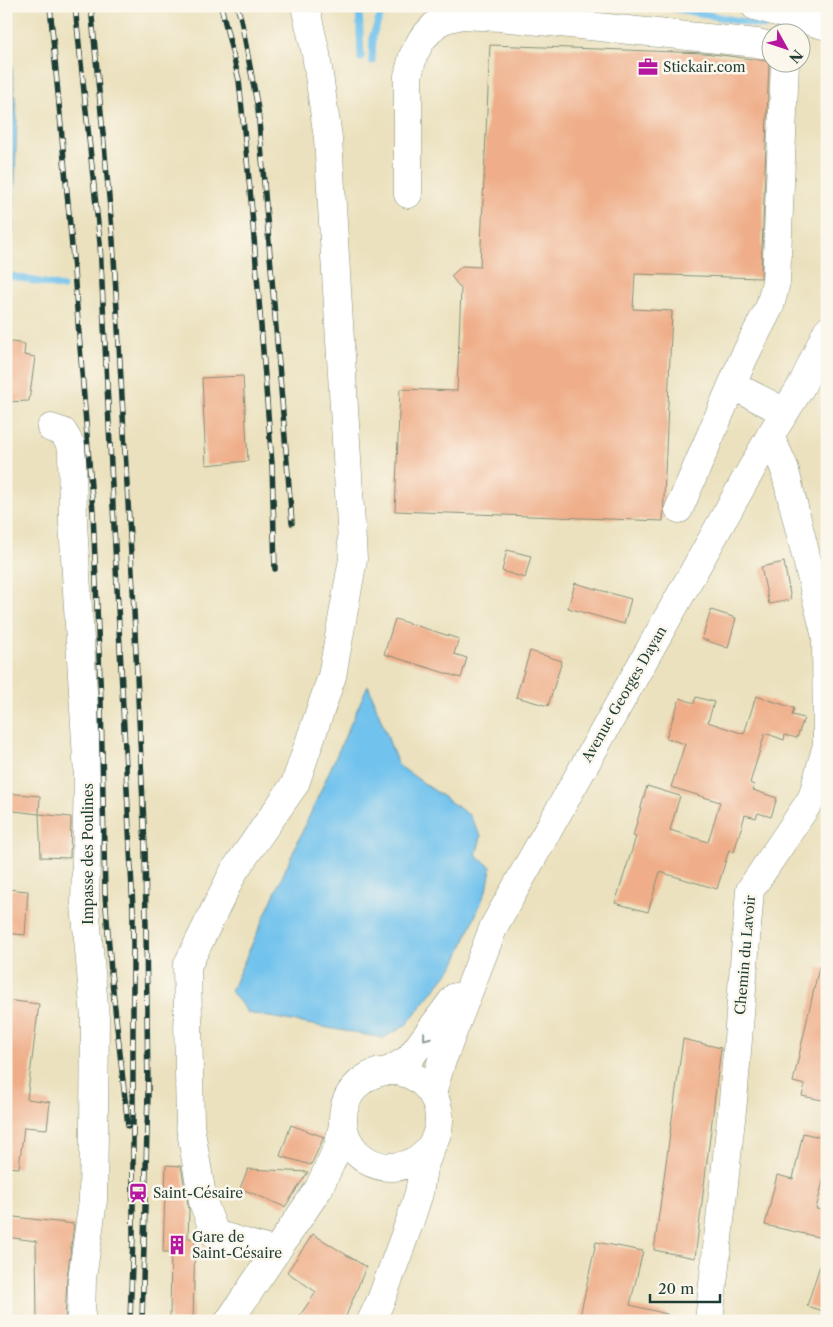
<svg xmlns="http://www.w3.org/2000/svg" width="833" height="1327" font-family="'Libre Caslon Text',serif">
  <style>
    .water { fill: #71c2ed; stroke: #488090 }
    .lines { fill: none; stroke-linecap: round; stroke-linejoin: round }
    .stream { stroke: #71c2ed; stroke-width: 7 }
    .building { fill: #efae89 }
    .minor-casing { stroke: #858f79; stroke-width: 29 }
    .minor { stroke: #fff; stroke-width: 28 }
    .rail-casing { stroke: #1f3d34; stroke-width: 5.5 }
    .rail { stroke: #fbf7ec; stroke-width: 4; stroke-dasharray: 11; stroke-linecap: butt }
    .oneway { stroke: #8f9e9a }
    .labels { text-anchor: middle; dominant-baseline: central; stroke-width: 5; stroke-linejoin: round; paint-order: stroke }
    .poi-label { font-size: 14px; fill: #1f3d34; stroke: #fbf7ec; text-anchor: start }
    .street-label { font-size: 14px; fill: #1f3d34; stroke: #fbf7ec }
  </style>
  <rect width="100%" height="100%" fill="#fbf7ec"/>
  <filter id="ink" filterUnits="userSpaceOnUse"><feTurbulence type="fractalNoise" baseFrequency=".02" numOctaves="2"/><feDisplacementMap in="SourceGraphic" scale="10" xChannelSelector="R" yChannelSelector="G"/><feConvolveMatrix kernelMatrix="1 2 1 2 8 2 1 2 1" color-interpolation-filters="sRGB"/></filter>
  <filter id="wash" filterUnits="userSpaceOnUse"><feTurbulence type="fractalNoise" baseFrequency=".0096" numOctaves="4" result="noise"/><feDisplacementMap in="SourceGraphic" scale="20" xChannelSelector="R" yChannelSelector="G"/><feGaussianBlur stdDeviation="1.12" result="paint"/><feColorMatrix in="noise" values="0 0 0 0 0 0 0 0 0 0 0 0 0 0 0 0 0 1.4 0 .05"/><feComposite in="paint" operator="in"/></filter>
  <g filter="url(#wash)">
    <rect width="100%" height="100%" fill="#ebe1be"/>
    <path class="water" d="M6,11L17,118L13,236H6Z
      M368,685L398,765L469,815L481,836L476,856L491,867L488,886L455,964L405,1026L383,1038L248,1013L231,991Z"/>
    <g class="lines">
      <path class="stream" d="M359,6L361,58
        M663,6L764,26
        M372,61L373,35L384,6
        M6,275L63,287"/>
    </g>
    <g id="blocks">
      <path class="building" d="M490,45L704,53L769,61L761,278L635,274L633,309L672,311L663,521L395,511L400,389L457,391L461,289L451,276L462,266L480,267Z
        M6,341L25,344L24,355L35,357L29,401L6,402Z
        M243,376L248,461L206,465L202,378Z
        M507,550L531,556L525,578L502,571Z
        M784,562L791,600L769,604L761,567Z
        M575,583L631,599L624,624L568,608Z
        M711,610L736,618L728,648L702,639Z
        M395,619L459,639L454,654L467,658L461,678L384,654Z
        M530,651L562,661L548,706L516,697Z
        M756,696L794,708L792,715L804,718L797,738L785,735L784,740L765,733L750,783L754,785L753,790L777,798L771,817L758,813L756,818L745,815L734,852L729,850L717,889L660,872L648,912L615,903L636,837L633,836L647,786L680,796L670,830L708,842L720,802L671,787L685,744L666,738L680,698L694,703L696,697L714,702L708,722L744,734Z
        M6,793L40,796L39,814L6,810Z
        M39,814L71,817L70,858L41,857Z
        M6,889L28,891L25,935L6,933Z
        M819,967L827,968V1101L802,1096L805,1085L793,1082Z
        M6,1000L39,1004L27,1099L50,1102L47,1129L24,1127L19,1168L6,1167Z
        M683,1039L721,1048L695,1258L654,1250Z
        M291,1125L324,1137L311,1165L280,1156Z
        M803,1133L827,1139V1165L816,1209L827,1210V1239L765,1225L777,1175L793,1179Z
        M166,1165L181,1166L189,1210L188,1238H195L193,1321H170L171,1252H163Z
        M248,1169L308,1172L285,1207L240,1188Z
        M6,1216L74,1224L67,1277L65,1321H37L36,1241L6,1237Z
        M313,1234L366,1267L344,1321H296L316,1292L287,1272Z
        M596,1242L643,1251L630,1305L667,1314L666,1321H579Z
        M823,1256H827V1312L807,1306Z"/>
    </g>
  </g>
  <g filter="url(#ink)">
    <use href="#blocks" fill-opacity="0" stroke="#858f79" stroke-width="1"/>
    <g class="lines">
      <defs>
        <path id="minor" d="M501,6L500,17L757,43L770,46
          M755,6L827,26
          M408,194V76L413,56L422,39L437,23L446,19L462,15L500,17
          M732,385L785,412
          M51,428L63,432L72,447L73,523L88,776L85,904L95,1018L94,1127L93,1200L82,1279L81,1321
          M679,509L744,357L770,306L776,282L785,62
          M390,1070L409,1059L455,997
          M343 1119a48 48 0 1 1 96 0a48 48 0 1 1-96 0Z
          M432,1093L441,1063L494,926L770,436L802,385L827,331
          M276,1252L215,1234L203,1202L190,1125L187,966L234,871L295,784L332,676L353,559L328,138L316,54L305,6
          M229,1321L319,1188L338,1147L343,1125
          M371,1321L381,1300L410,1221L419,1193L423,1168L432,1145
          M709,1321L733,1101L750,890L812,798L827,745L826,637L784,467L770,436"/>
      </defs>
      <use href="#minor" class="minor-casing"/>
      <use href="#minor" class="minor"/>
      <defs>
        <path id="rail" d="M50,6L73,258L93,512L101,702L105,894L111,972L128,1126
          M75,6L100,243L133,910V1236L130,1321
          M91,6L113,240L133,589L145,847L148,1092L142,1321
          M221,6L239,80L251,200L272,464L275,569
          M237,6L241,19L258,109L292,523"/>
      </defs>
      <use href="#rail" class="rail-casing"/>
      <use href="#rail" class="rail"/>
    </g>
    <defs><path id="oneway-chevron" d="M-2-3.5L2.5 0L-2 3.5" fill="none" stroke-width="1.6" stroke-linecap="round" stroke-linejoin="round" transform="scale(1.25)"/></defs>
    <use class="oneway" href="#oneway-chevron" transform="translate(426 1037) rotate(129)"/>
  </g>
  <defs>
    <symbol id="office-bare" viewBox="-9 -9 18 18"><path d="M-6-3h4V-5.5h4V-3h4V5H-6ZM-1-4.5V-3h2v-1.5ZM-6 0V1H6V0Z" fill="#b5179e" stroke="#fbf7ec" stroke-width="2.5" paint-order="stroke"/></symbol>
    <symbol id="station-bare" viewBox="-9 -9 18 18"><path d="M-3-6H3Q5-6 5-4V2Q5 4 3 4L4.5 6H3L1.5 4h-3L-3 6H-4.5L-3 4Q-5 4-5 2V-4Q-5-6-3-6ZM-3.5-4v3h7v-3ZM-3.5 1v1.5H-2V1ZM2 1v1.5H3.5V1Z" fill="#b5179e" stroke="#fbf7ec" stroke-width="2.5" paint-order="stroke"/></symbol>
    <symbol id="building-bare" viewBox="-9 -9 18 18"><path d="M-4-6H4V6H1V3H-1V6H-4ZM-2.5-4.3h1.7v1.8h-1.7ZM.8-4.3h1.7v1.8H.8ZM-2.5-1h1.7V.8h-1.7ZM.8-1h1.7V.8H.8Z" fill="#b5179e" stroke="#fbf7ec" stroke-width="2.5" paint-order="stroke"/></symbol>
  </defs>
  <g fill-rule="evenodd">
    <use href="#office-bare" x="634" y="53" width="28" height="28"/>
    <use href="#station-bare" x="124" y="1179" width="28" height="28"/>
    <use href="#building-bare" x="163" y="1231" width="28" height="28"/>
  </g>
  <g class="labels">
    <g class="poi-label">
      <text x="663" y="67">Stickair.com</text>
      <text x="153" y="1193">Saint-Césaire</text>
      <text x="192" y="1237">Gare de<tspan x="192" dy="16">Saint-Césaire</tspan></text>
    </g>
    <g class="street-label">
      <text transform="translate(624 694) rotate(-60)">Avenue Georges Dayan</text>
      <text transform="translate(88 854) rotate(-90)">Impasse des Poulines</text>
      <text transform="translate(745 955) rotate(-85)">Chemin du Lavoir</text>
    </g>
  </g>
  <rect width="833" height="1327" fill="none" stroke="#fbf7ec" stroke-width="25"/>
  <g transform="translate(786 48) rotate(130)"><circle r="24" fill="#fbf7ec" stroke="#a3ada2"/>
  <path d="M0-4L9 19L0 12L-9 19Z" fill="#b5179e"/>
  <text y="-8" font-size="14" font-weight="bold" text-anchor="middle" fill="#1f3d34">N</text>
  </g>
  <path d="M650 1294v8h70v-8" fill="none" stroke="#1f3d34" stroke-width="2.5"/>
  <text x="658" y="1294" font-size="15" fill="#1f3d34" stroke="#fbf7ec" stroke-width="4" paint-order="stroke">20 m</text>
</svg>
